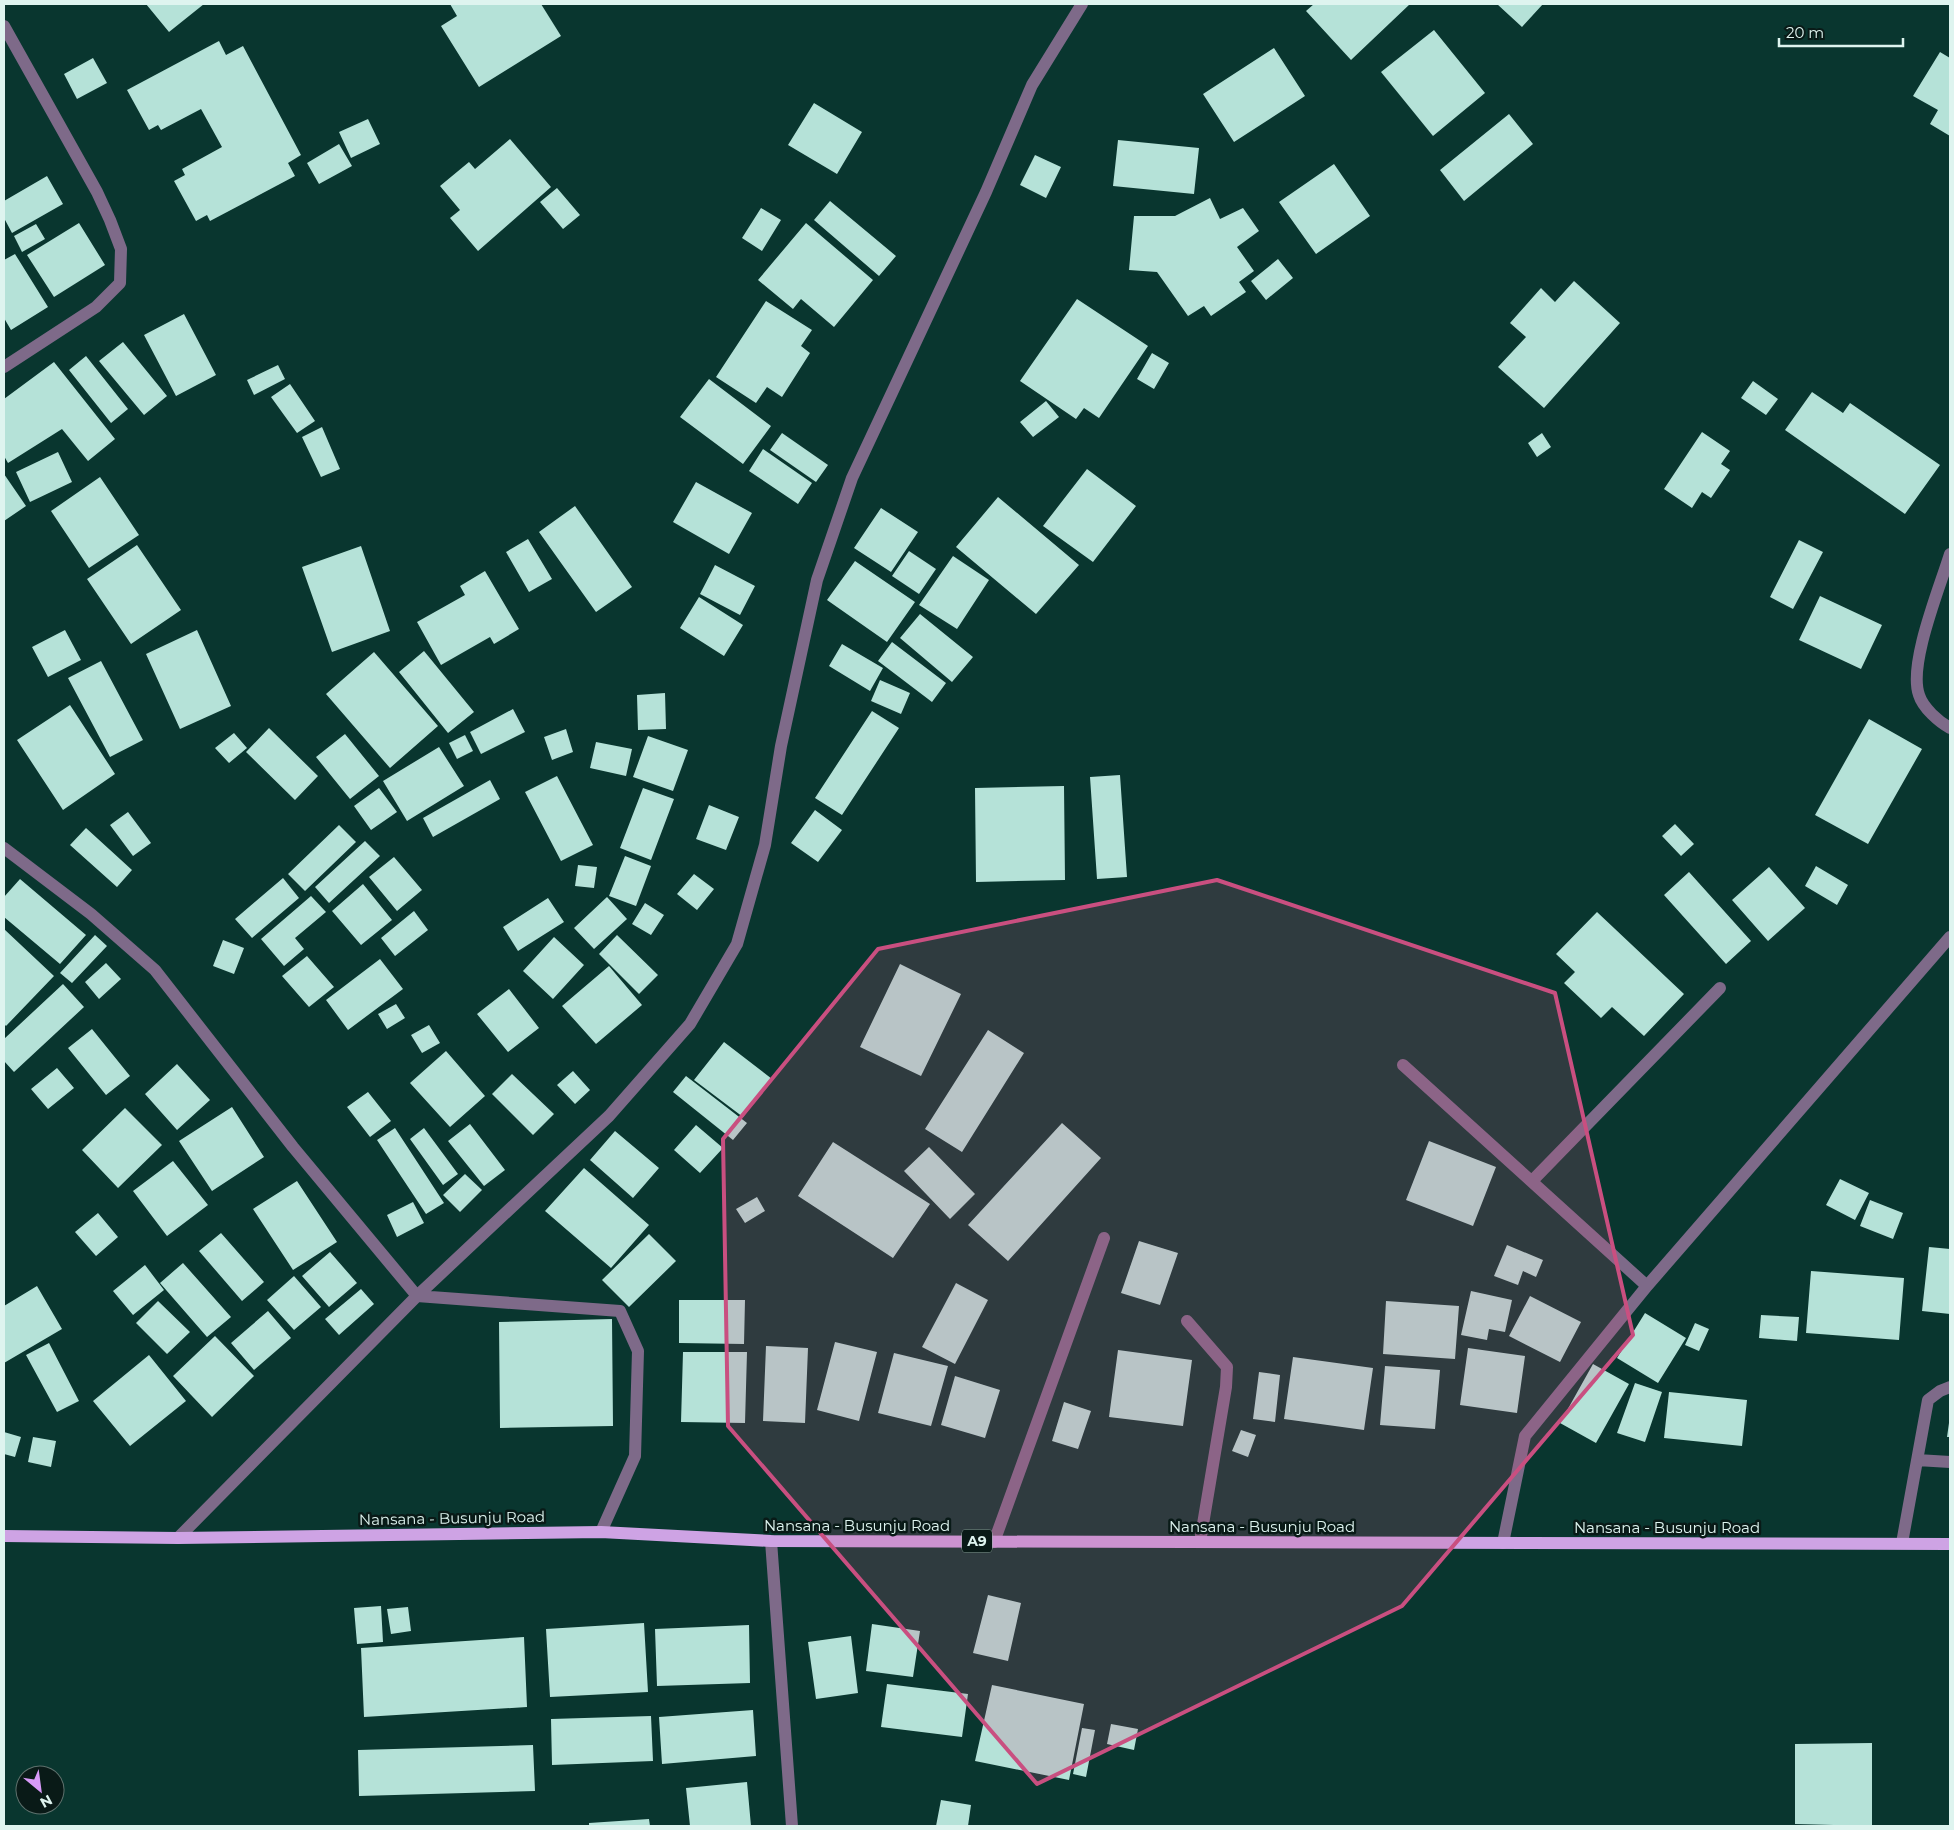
<svg xmlns="http://www.w3.org/2000/svg" width="1954" height="1830" font-family="Montserrat,sans-serif">
  <style>
    .building { fill: #b5e2d8 }
    .lines { fill: none; stroke-linecap: round; stroke-linejoin: round }
    .minor { stroke: #7e6a89; stroke-width: 12 }
    .major { stroke: #cea3e4; stroke-width: 12 }
    .marked { fill: #c94f80; fill-opacity: 0.2; stroke: #c94f80; stroke-width: 4; stroke-linejoin: round }
    .labels { text-anchor: middle; dominant-baseline: central; stroke-width: 5; stroke-linejoin: round; paint-order: stroke }
    .shield { fill: #091a17; stroke: #9eb3ae; stroke-width: 1 }
    .shield-label { font-size: 14px; font-weight: bold; fill: #def4ef }
    .street-label { font-size: 15px; fill: #def4ef; stroke: #091a17 }
  </style>
  <rect width="100%" height="100%" fill="#09362f"/>
  <path class="building" d="M146,4H204L169,32Z
    M450,4H541L561,36L479,87L441,26L457,16Z
    M1314,4H1410L1351,60L1306,11Z
    M1497,4H1543L1522,27Z
    M1434,30L1485,93L1433,136L1381,72Z
    M219,41L226,55L243,46L301,155L288,163L295,176L210,221L207,215L196,221L174,181L185,175L182,169L222,147L201,109L161,130L158,125L149,130L127,90Z
    M1274,48L1305,96L1234,142L1203,94Z
    M1940,52L1950,58V136L1930,124L1938,110L1913,96Z
    M93,58L107,83L77,99L64,74Z
    M814,103L862,132L837,174L788,145Z
    M1509,114L1533,144L1464,201L1440,170Z
    M368,119L380,144L351,158L339,132Z
    M510,139L551,187L478,251L450,218L460,210L440,186L469,162L475,169Z
    M1118,140L1199,148L1194,194L1113,186Z
    M339,144L352,166L319,184L307,163Z
    M1035,155L1061,167L1046,198L1020,185Z
    M1334,164L1370,216L1316,254L1279,202Z
    M47,176L63,204L12,233L4,218V201Z
    M557,188L580,215L563,229L540,202Z
    M1210,198L1220,219L1243,208L1259,231L1237,247L1254,271L1239,282L1246,292L1211,316L1204,306L1188,316L1157,272L1129,270L1134,216H1175Z
    M830,201L896,256L879,276L814,220Z
    M761,208L781,220L762,251L742,238Z
    M79,223L105,265L54,297L27,255Z
    M806,223L873,280L834,327L801,299L793,309L758,280Z
    M36,224L45,239L22,252L14,236Z
    M15,254L48,307L11,330L4,318V260Z
    M1278,259L1293,278L1266,300L1251,281Z
    M1574,281L1620,323L1544,408L1498,367L1526,337L1510,323L1541,288L1555,302Z
    M1077,299L1148,346L1099,418L1084,408L1076,419L1020,381Z
    M766,301L812,330L801,346L810,353L782,397L767,387L756,403L716,377Z
    M184,314L216,375L176,396L144,335Z
    M123,342L167,396L144,415L99,361Z
    M1152,353L1169,363L1154,389L1137,379Z
    M86,356L128,409L111,423L69,370Z
    M54,362L115,439L88,461L62,429L8,463L4,456V399Z
    M278,365L285,379L254,395L247,380Z
    M709,379L771,426L743,464L680,417Z
    M1753,381L1778,399L1766,415L1741,398Z
    M290,384L315,421L297,433L271,397Z
    M1812,392L1843,413L1850,403L1940,465L1905,514L1785,430Z
    M1046,401L1059,417L1033,437L1020,422Z
    M322,427L340,469L321,477L302,437Z
    M1702,432L1730,451L1721,464L1730,470L1711,498L1702,492L1692,508L1664,489Z
    M782,433L828,465L816,482L770,450Z
    M1542,433L1551,447L1537,457L1528,443Z
    M763,449L812,483L798,504L749,471Z
    M58,452L72,482L30,502L16,472Z
    M1087,469L1136,506L1093,562L1043,526Z
    M4,474L26,506L4,521Z
    M100,477L139,535L89,568L51,511Z
    M696,482L752,513L729,554L673,522Z
    M998,497L1079,565L1036,614L956,547Z
    M575,506L632,587L596,612L539,532Z
    M881,508L918,532L891,572L854,548Z
    M528,539L552,579L529,592L506,552Z
    M1799,540L1823,552L1793,609L1770,597Z
    M137,545L181,610L131,644L87,579Z
    M361,546L390,631L332,652L302,567Z
    M909,551L936,569L919,594L892,576Z
    M953,556L989,580L957,629L919,605Z
    M855,561L915,602L887,642L827,600Z
    M715,565L755,586L740,615L700,594Z
    M485,571L519,629L494,644L490,637L441,665L417,622L465,595L460,586Z
    M1820,596L1882,625L1861,669L1799,640Z
    M699,597L743,625L724,656L680,628Z
    M920,614L973,657L952,682L900,638Z
    M65,630L81,660L48,677L32,647Z
    M197,630L231,706L180,729L146,654Z
    M892,642L946,683L932,702L878,661Z
    M842,644L883,668L870,691L829,666Z
    M424,651L474,712L448,733L399,672Z
    M374,652L438,726L390,768L326,694Z
    M101,661L143,740L110,757L68,678Z
    M880,680L910,693L901,714L871,701Z
    M665,693L666,729L638,730L637,695Z
    M70,705L115,774L63,810L17,740Z
    M513,709L525,732L481,754L470,732Z
    M872,711L899,728L842,815L815,798Z
    M1869,719L1922,749L1868,844L1815,815Z
    M269,728L318,776L295,800L246,752Z
    M566,729L573,752L552,760L544,737Z
    M234,733L247,748L229,763L215,748Z
    M345,734L379,776L350,799L316,757Z
    M465,735L473,751L457,759L449,743Z
    M648,736L688,750L673,791L633,777Z
    M596,742L632,749L626,776L590,768Z
    M439,747L464,786L407,821L383,781Z
    M1120,775L1127,877L1097,879L1090,777Z
    M557,776L593,845L561,861L525,792Z
    M490,780L500,799L433,837L423,818Z
    M1064,786L1065,880L976,882L975,788Z
    M379,788L397,812L371,830L354,806Z
    M643,788L674,799L651,860L620,848Z
    M709,805L739,817L726,850L696,839Z
    M815,810L842,830L818,862L791,843Z
    M128,812L151,843L133,856L110,825Z
    M1675,824L1694,844L1681,856L1662,836Z
    M339,825L356,842L305,891L288,874Z
    M86,828L132,870L117,887L70,845Z
    M365,841L380,856L329,903L315,887Z
    M625,856L651,866L636,906L609,896Z
    M394,857L422,890L397,911L369,877Z
    M578,865L597,867L594,888L575,886Z
    M1816,866L1848,885L1837,905L1805,886Z
    M1769,867L1805,908L1768,941L1732,900Z
    M1689,872L1751,941L1726,964L1664,895Z
    M694,874L714,889L697,910L677,894Z
    M283,878L299,898L252,938L235,919Z
    M20,879L86,935L60,964L4,917V897Z
    M363,884L392,920L361,945L332,911Z
    M311,896L326,912L295,938L304,949L284,966L261,939Z
    M607,897L627,919L594,949L574,928Z
    M548,898L564,922L518,951L503,927Z
    M645,903L664,915L651,935L632,924Z
    M414,911L428,930L395,956L381,938Z
    M1597,912L1684,994L1644,1036L1612,1007L1601,1018L1564,983L1575,972L1556,954Z
    M4,929L54,976L6,1026L4,1024Z
    M95,935L107,946L72,983L60,973Z
    M617,935L658,975L639,994L599,954Z
    M554,937L584,965L553,999L523,971Z
    M223,940L244,948L234,974L213,966Z
    M307,956L334,987L309,1007L282,976Z
    M380,959L403,989L348,1030L326,1000Z
    M106,963L121,979L99,999L85,982Z
    M900,964L961,994L921,1076L860,1047Z
    M609,966L642,1005L596,1044L562,1006Z
    M63,984L84,1007L14,1072L4,1061V1039Z
    M509,989L539,1028L508,1052L477,1014Z
    M396,1004L405,1018L387,1029L378,1014Z
    M429,1025L440,1043L422,1053L411,1035Z
    M92,1029L130,1076L106,1095L68,1048Z
    M988,1030L1024,1053L962,1152L925,1129Z
    M724,1042L772,1079L743,1117L694,1080Z
    M446,1051L485,1096L450,1127L410,1083Z
    M177,1064L210,1100L177,1130L145,1094Z
    M57,1068L74,1088L48,1109L31,1089Z
    M573,1071L590,1090L575,1104L557,1085Z
    M512,1074L554,1114L533,1135L492,1094Z
    M686,1076L747,1123L733,1140L673,1092Z
    M368,1092L391,1121L370,1137L347,1107Z
    M232,1107L264,1157L212,1191L179,1141Z
    M125,1108L162,1145L118,1188L82,1150Z
    M1062,1123L1101,1158L1008,1261L968,1225Z
    M470,1124L505,1170L484,1186L448,1141Z
    M696,1125L723,1148L700,1173L674,1150Z
    M395,1128L444,1203L426,1214L377,1140Z
    M424,1128L458,1174L443,1185L410,1139Z
    M615,1131L659,1168L633,1198L590,1160Z
    M1429,1141L1496,1167L1473,1226L1406,1200Z
    M833,1142L930,1204L893,1258L798,1196Z
    M929,1147L975,1194L950,1219L904,1171Z
    M173,1161L208,1205L167,1236L133,1191Z
    M584,1168L649,1225L611,1268L545,1211Z
    M465,1174L482,1190L460,1212L443,1195Z
    M1840,1179L1869,1193L1855,1220L1826,1205Z
    M297,1181L337,1242L293,1270L253,1209Z
    M757,1197L765,1211L745,1223L736,1209Z
    M1870,1200L1903,1213L1893,1239L1860,1226Z
    M413,1202L424,1223L397,1237L387,1215Z
    M98,1213L118,1237L96,1256L75,1232Z
    M221,1233L264,1282L242,1301L199,1251Z
    M649,1234L676,1261L629,1307L602,1280Z
    M1139,1241L1178,1253L1160,1305L1121,1293Z
    M1507,1245L1543,1260L1536,1277L1523,1271L1518,1285L1494,1276Z
    M1929,1247L1950,1249V1314L1922,1311Z
    M330,1252L357,1283L329,1307L302,1276Z
    M183,1263L231,1317L207,1337L160,1283Z
    M145,1265L164,1290L133,1315L113,1291Z
    M1811,1271L1904,1278L1899,1340L1806,1333Z
    M294,1276L321,1307L294,1330L267,1300Z
    M956,1283L988,1300L955,1364L922,1347Z
    M37,1286L62,1329L4,1363V1306Z
    M361,1289L374,1304L339,1335L325,1319Z
    M1471,1291L1512,1300L1505,1332L1489,1329L1487,1340L1461,1335Z
    M1530,1296L1581,1322L1560,1362L1509,1336Z
    M679,1300H745L744,1344L679,1343Z
    M158,1301L190,1332L167,1354L136,1323Z
    M1386,1301L1459,1306L1455,1359L1383,1354Z
    M268,1311L291,1338L254,1370L231,1343Z
    M1645,1313L1686,1338L1658,1383L1617,1358Z
    M1761,1315L1799,1317L1797,1341L1759,1338Z
    M612,1319L613,1426L500,1428L499,1322Z
    M1695,1323L1709,1329L1699,1351L1685,1345Z
    M215,1336L254,1376L212,1417L173,1376Z
    M835,1342L877,1352L859,1421L817,1410Z
    M49,1343L79,1401L57,1412L26,1355Z
    M766,1346L808,1348L805,1423L763,1421Z
    M1468,1348L1525,1356L1517,1413L1460,1405Z
    M1118,1350L1192,1360L1183,1426L1109,1417Z
    M683,1352H747L745,1423L681,1422Z
    M894,1353L948,1366L931,1426L878,1413Z
    M149,1355L186,1401L130,1446L93,1401Z
    M1293,1357L1373,1368L1364,1430L1284,1419Z
    M1593,1364L1629,1384L1596,1443L1560,1423Z
    M1385,1366L1440,1370L1435,1429L1380,1425Z
    M1259,1372L1280,1375L1275,1422L1253,1419Z
    M955,1376L1000,1390L985,1438L941,1425Z
    M1635,1383L1662,1392L1645,1442L1617,1433Z
    M1669,1392L1747,1400L1742,1446L1664,1438Z
    M1064,1402L1091,1411L1078,1449L1052,1441Z
    M1949,1423H1950V1437H1947Z
    M1241,1430L1256,1435L1248,1457L1232,1451Z
    M4,1432L21,1437L15,1457L4,1454Z
    M33,1437L56,1441L51,1467L28,1462Z
    M988,1595L1021,1603L1008,1661L973,1653Z
    M381,1606L383,1642L357,1644L354,1608Z
    M408,1607L411,1631L391,1634L387,1609Z
    M644,1623L648,1692L550,1697L546,1629Z
    M872,1624L920,1631L913,1677L866,1671Z
    M749,1625L750,1683L657,1686L655,1629Z
    M851,1636L858,1693L816,1699L808,1642Z
    M524,1637L527,1707L364,1717L361,1648Z
    M887,1684L968,1694L962,1737L881,1727Z
    M992,1685L1084,1704L1069,1780L975,1761Z
    M753,1710L756,1756L662,1764L659,1717Z
    M651,1716L653,1761L552,1765L551,1719Z
    M1111,1724L1138,1729L1134,1750L1107,1744Z
    M1082,1728L1095,1730L1086,1777L1073,1774Z
    M1872,1743V1826L1795,1824V1744Z
    M533,1745L535,1791L359,1796L358,1750Z
    M747,1782L751,1826H690L686,1788Z
    M941,1800L971,1805L968,1826H936Z
    M649,1819L650,1826H589V1823Z"/>
  <g class="lines">
    <path class="minor" d="M4,26L97,192L110,220L121,249L120,283L96,307L4,367
      M1950,554C1940,587 1908,664 1919,695C1923,708 1939,722 1950,728
      M4,848L91,914L155,970L293,1147L417,1296L620,1311L638,1351L635,1456L601,1532
      M1403,1065L1647,1286
      M1532,1181L1720,988
      M1187,1321L1227,1367L1226,1387L1200,1542
      M1917,1460L1950,1462
      M178,1538L417,1296L609,1116L690,1024L737,944L765,845L781,746L817,580L852,478L986,192L1032,85L1082,4
      M771,1541L792,1826
      M994,1542L1104,1238
      M1503,1543L1525,1436L1647,1286L1950,937
      M1902,1543L1928,1400L1940,1391L1950,1387"/>
    <path class="major" d="M4,1536L178,1538L601,1532L771,1541L1950,1544"/>
  </g>
  <path class="marked" d="M1217,880L1555,993L1633,1335L1402,1606L1037,1784L728,1426L723,1139L878,949Z"/>
  <g class="labels">
    <rect class="shield" x="962" y="1529.5" width="30" height="23" rx="4"/>
    <g class="shield-label">
      <text x="977" y="1541">A9</text>
    </g>
    <g class="street-label">
      <text transform="translate(452 1518) rotate(-1)">Nansana - Busunju Road</text>
      <text x="857" y="1525">Nansana - Busunju Road</text>
      <text x="1262" y="1526">Nansana - Busunju Road</text>
      <text x="1667" y="1527">Nansana - Busunju Road</text>
    </g>
  </g>
  <rect width="1954" height="1830" fill="none" stroke="#def4ef" stroke-width="10"/>
  <g transform="translate(40 1790) rotate(151)"><circle r="24" fill="#091a17" stroke="#5e716d"/>
  <path d="M0-4L9 19L0 12L-9 19Z" fill="#d89af8"/>
  <text y="-8" font-size="14" font-weight="bold" text-anchor="middle" fill="#def4ef">N</text>
  </g>
  <path d="M1779 38v8h124v-8" fill="none" stroke="#def4ef" stroke-width="2.5"/>
  <text x="1786" y="38" font-size="15" fill="#def4ef" stroke="#091a17" stroke-width="4" paint-order="stroke">20 m</text>
</svg>
